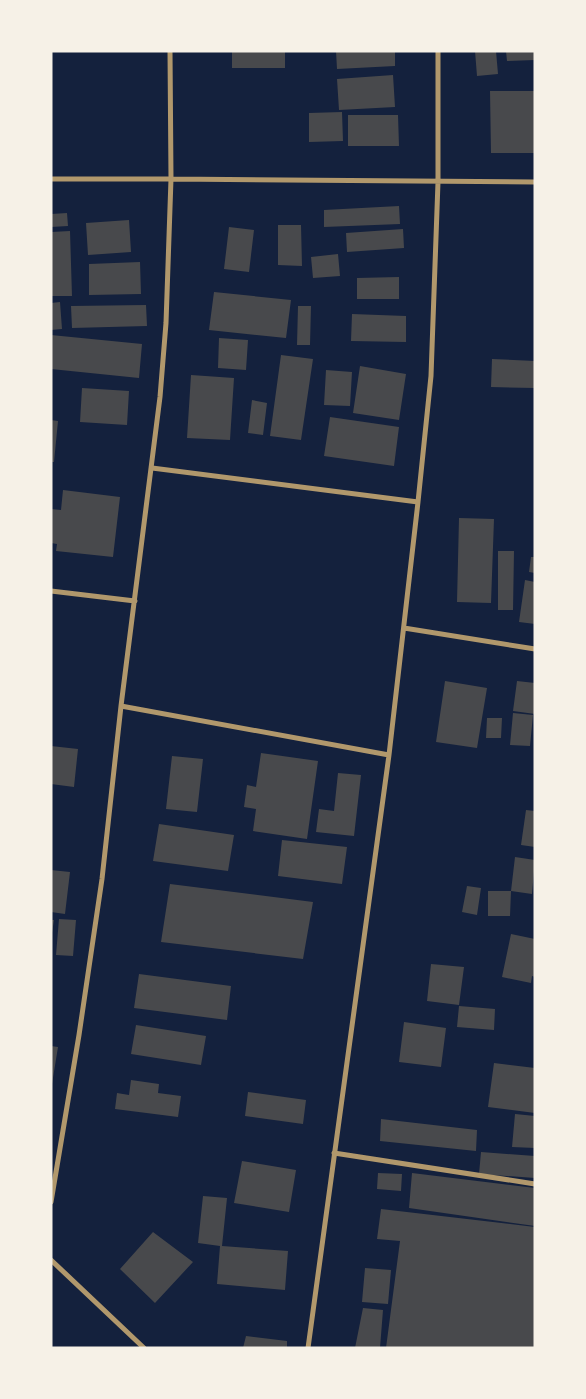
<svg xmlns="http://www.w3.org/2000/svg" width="586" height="1399" font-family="Commissioner,sans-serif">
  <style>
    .building { fill: #48494c }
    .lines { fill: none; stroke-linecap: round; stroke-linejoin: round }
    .minor { stroke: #b1986c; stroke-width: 5 }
  </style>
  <rect width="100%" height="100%" fill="#14213d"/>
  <path class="building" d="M232,51H285V68H232Z
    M336,51H395V66L337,69Z
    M475,51H496L498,74L477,76Z
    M506,51H535V60L507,61Z
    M393,75L395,107L339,110L337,79Z
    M490,91H535V153H491Z
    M342,112L343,141L309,142V113Z
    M348,115H398L399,146H348Z
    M399,206L400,224L324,227V210Z
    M67,213L68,226L51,227V214Z
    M129,220L131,252L88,255L86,223Z
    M278,225H301L302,266L278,265Z
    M229,227L254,230L249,272L224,269Z
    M403,229L404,248L347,252L346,233Z
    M70,231L72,296H51V232Z
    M338,254L340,276L313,278L311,257Z
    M140,262L141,294L89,295V264Z
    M399,277V299H357V278Z
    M214,292L291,300L286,338L209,330Z
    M60,302L62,329L51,330V303Z
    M146,305L147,326L72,328L71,306Z
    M298,306H311L310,345H297Z
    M352,314L406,316V342L351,341Z
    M51,335L142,344L139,378L51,369Z
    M219,338L248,340L246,370L218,368Z
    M281,355L313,359L301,440L270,436Z
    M492,359L535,361V388L491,387Z
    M360,366L406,374L399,420L353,413Z
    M326,370L352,372L350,406L324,405Z
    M191,375L234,378L230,440L187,438Z
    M82,388L129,391L127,425L80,422Z
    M252,400L267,403L263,435L248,433Z
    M330,417L399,427L394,466L324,456Z
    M51,420L58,421L54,462H51Z
    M63,490L120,497L113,557L56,551L57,544L51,543V509L61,510Z
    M459,518L494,519L491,603L457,602Z
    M498,551H514L513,610H498Z
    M531,557H535V573L529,572Z
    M525,580L535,582V624L519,622Z
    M445,681L487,688L477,748L436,742Z
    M517,681L535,683V714L513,711Z
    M513,713L533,715L530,746L510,745Z
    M487,718H502L501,738H486Z
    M51,746L78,749L74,787L51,784Z
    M261,753L318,761L307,839L253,831L256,809L244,807L247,785L256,787Z
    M172,756L203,759L197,812L166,809Z
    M338,773L361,775L354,836L316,832L319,809L334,811Z
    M526,810L535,811V847L521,845Z
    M159,824L234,835L228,871L153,861Z
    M282,840L347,847L342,884L278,876Z
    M515,857L535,860L532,894L511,891Z
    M51,870L70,872L65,914L51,912Z
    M170,884L313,902L303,959L161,942Z
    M467,886L481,888L477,915L462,912Z
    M488,891H511L510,916H488Z
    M59,919L76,920L73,956L56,955Z
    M51,920H54L52,933H51Z
    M511,934L535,939V977L532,976L531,983L502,977Z
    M431,964L464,967L459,1005L427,1001Z
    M139,974L231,986L227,1020L134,1008Z
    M459,1006L495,1009L494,1030L457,1027Z
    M404,1022L446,1028L441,1067L399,1062Z
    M136,1025L206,1036L201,1065L131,1054Z
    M51,1046L58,1047L52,1084H51Z
    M494,1063L535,1068V1113L488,1107Z
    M131,1080L159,1084L158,1093L181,1096L178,1117L115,1109L117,1093L129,1095Z
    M248,1092L306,1100L303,1124L245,1116Z
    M515,1114L535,1116V1148L512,1147Z
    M381,1119L477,1130L476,1151L380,1141Z
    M481,1152L535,1156V1178L479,1174Z
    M242,1161L296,1170L289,1212L234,1203Z
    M378,1173L402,1174L401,1191L377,1189Z
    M412,1173L535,1188V1226L409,1208Z
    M203,1196L227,1198L222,1246L288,1251L285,1290L217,1284L220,1246L198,1243Z
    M381,1209L535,1227V1348H386L400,1241L377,1239Z
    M153,1232L193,1262L155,1303L120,1269Z
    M365,1268L391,1270L388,1304L362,1302Z
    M363,1308L383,1310L380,1348H355Z
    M246,1336L287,1341V1348H243Z"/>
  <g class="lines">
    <path class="minor" d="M51,179H171L535,182
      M152,468L418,502
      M51,591L135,601
      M404,628L535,649
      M121,706L389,755
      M334,1153L535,1184
      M51,1202L79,1035L102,879L121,706L160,397L166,323L171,179L170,51
      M51,1260L144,1348
      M308,1348L389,755L418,502L431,376L438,182V51"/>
  </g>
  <rect width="586" height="1399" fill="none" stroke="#f6f1e7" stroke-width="105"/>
</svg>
